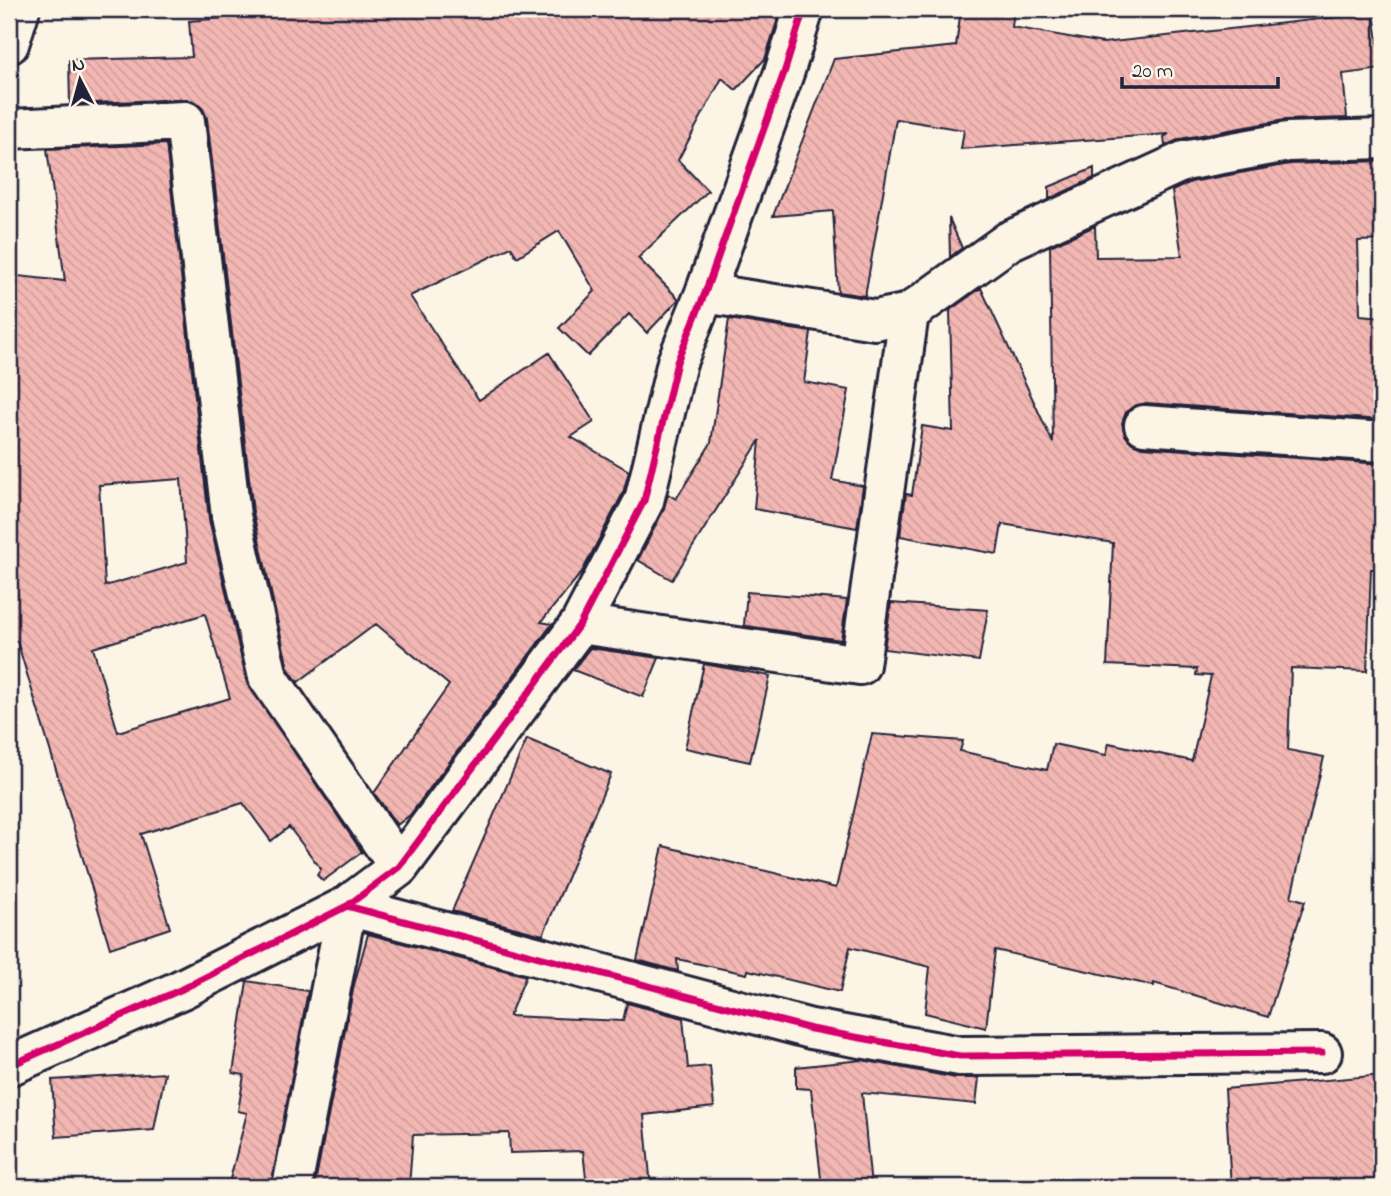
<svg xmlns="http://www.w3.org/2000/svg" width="1391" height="1196" font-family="'Indie Flower',sans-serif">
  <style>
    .building { fill: url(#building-back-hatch); stroke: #22223b; stroke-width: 2; fill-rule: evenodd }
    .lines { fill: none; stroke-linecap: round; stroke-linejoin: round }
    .minor-casing { stroke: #22223b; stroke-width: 44 }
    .minor { stroke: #fcf5e5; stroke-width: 38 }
    .cycleway-casing { stroke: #fcf5e5; stroke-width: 11 }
    .cycleway { stroke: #d6006c; stroke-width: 7 }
  </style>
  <defs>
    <pattern id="building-back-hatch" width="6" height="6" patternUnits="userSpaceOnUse" patternTransform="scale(1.75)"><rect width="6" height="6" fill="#f3b7b3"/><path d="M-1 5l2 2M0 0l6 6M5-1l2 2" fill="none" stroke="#d09d9b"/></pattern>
  </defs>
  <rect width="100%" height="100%" fill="#fcf5e5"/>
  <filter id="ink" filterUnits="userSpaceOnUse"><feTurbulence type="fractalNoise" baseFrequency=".0143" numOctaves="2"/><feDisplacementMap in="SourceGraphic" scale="14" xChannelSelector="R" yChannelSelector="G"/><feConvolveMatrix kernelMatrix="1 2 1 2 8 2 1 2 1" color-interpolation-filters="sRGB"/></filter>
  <g filter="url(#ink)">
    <path class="building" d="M222,9H781L765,59L736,90L722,78L678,160L708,191L638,258L679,299L647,333L629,314L588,356L559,328L595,291L559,231L517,257L511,247L410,296L479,400L549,353L594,422L571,437L629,471L623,493L582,572L541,622L552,624L410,815L397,825L374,793L449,685L376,624L298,682L288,668L253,512L207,118L203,109L195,102L184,99L70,104L69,60L192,57L189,21L223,18Z
      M961,9H1014L1012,27L1103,43L1374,13L1382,69L1343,74L1347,118L1284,120L1180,139L1165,146L1164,137L1169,134L961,149L964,130L896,119L865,296L838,292L833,211L773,216L834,59L956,46Z
      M166,144L209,519L247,682L362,852L323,881L317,875L321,869L289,827L271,841L243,803L141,834L170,928L110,948L17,641L9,643V275L65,281L47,149ZM181,479L187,562L105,586L99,485ZM205,614L230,698L118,732L93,648Z
      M1382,161V240L1358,241L1360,315L1382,317V420L1146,403L1134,406L1126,412L1122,423L1125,435L1132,443L1142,447L1382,464V569H1371L1367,671L1291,668L1288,750L1324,757L1291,897L1305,901L1268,1017L1154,983V986L995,950L986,1028L925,1013L930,967L850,947L840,992L748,970L747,974L677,959L678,971L637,960L663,846L836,888L872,734L963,741L960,751L1047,770L1053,744L1106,755L1109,743L1192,761L1211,676L1196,675L1197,669L1107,665L1113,543L1002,524L997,554L900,536L906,494L912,495L922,426L953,431L950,310L981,288L1053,443L1050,246L1095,226L1096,257L1182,256L1172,191L1191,182L1290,164Z
      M1094,168V178L1049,199V187Z
      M949,218L962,248L950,257Z
      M729,319L811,332L804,382L849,390L832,480L863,486L857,528L754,509L760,440L672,580L638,560L663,511L668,494L676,499L711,443Z
      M747,592L847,600L841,640L747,626L744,625Z
      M891,603L988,610L979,661L884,649Z
      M590,648L659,658L643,697L573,670Z
      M704,664L770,676L750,762L685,748Z
      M527,739L611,774L543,935L452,911Z
      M368,934L526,976L509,1016L623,1021L627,1003L683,1018L688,1068L710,1066L714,1107L644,1115L651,1187H587L583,1151L510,1153L509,1133L413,1135L409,1187L315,1183L354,985Z
      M247,981L308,991L271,1187H228L247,1113L238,1111L244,1075L233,1073Z
      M862,1060L956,1078H979L976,1104L862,1093L871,1187H822L811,1089L796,1088V1067Z
      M165,1073L154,1130L56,1137L52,1080Z
      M1382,1075V1187H1231L1225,1089Z"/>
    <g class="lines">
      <defs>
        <path id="minor" d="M9,44L20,9
          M9,129L185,121L231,516L268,677L399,867
          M705,293L875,320L909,313L1009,241L1184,161L1288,142L1382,139
          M1144,425L1382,442
          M580,624L860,665L909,313
          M347,906L811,1029L960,1056L1322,1053
          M9,1066L180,990L347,906L399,867L580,624L644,501L677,362L705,293L785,70L804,9
          M292,1187L347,906"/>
      </defs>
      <use href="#minor" class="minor-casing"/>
      <use href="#minor" class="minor"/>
      <defs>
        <path id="cycleway" d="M347,906L811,1029L960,1056L1322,1053
          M9,1066L180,990L347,906L399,867L580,624L644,501L677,362L705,293L785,70L804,9"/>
      </defs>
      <use href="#cycleway" class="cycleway-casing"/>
      <use href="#cycleway" class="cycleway"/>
    </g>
  </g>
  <rect width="1391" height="1196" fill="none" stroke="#fcf5e5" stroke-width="35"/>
  <rect x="18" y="18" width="1356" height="1161" fill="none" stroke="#22223b" stroke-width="2.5" filter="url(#ink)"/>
  <g transform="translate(80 80) rotate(354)" stroke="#fcf5e5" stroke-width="5" paint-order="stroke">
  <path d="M0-5L12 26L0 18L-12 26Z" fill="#22223b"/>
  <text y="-10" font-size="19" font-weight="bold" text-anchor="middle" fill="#22223b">N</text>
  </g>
  <path d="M1122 77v10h156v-10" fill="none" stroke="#22223b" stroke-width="3.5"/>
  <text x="1132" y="77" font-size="21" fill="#22223b" stroke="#fcf5e5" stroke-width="5" paint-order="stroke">20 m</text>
</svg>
